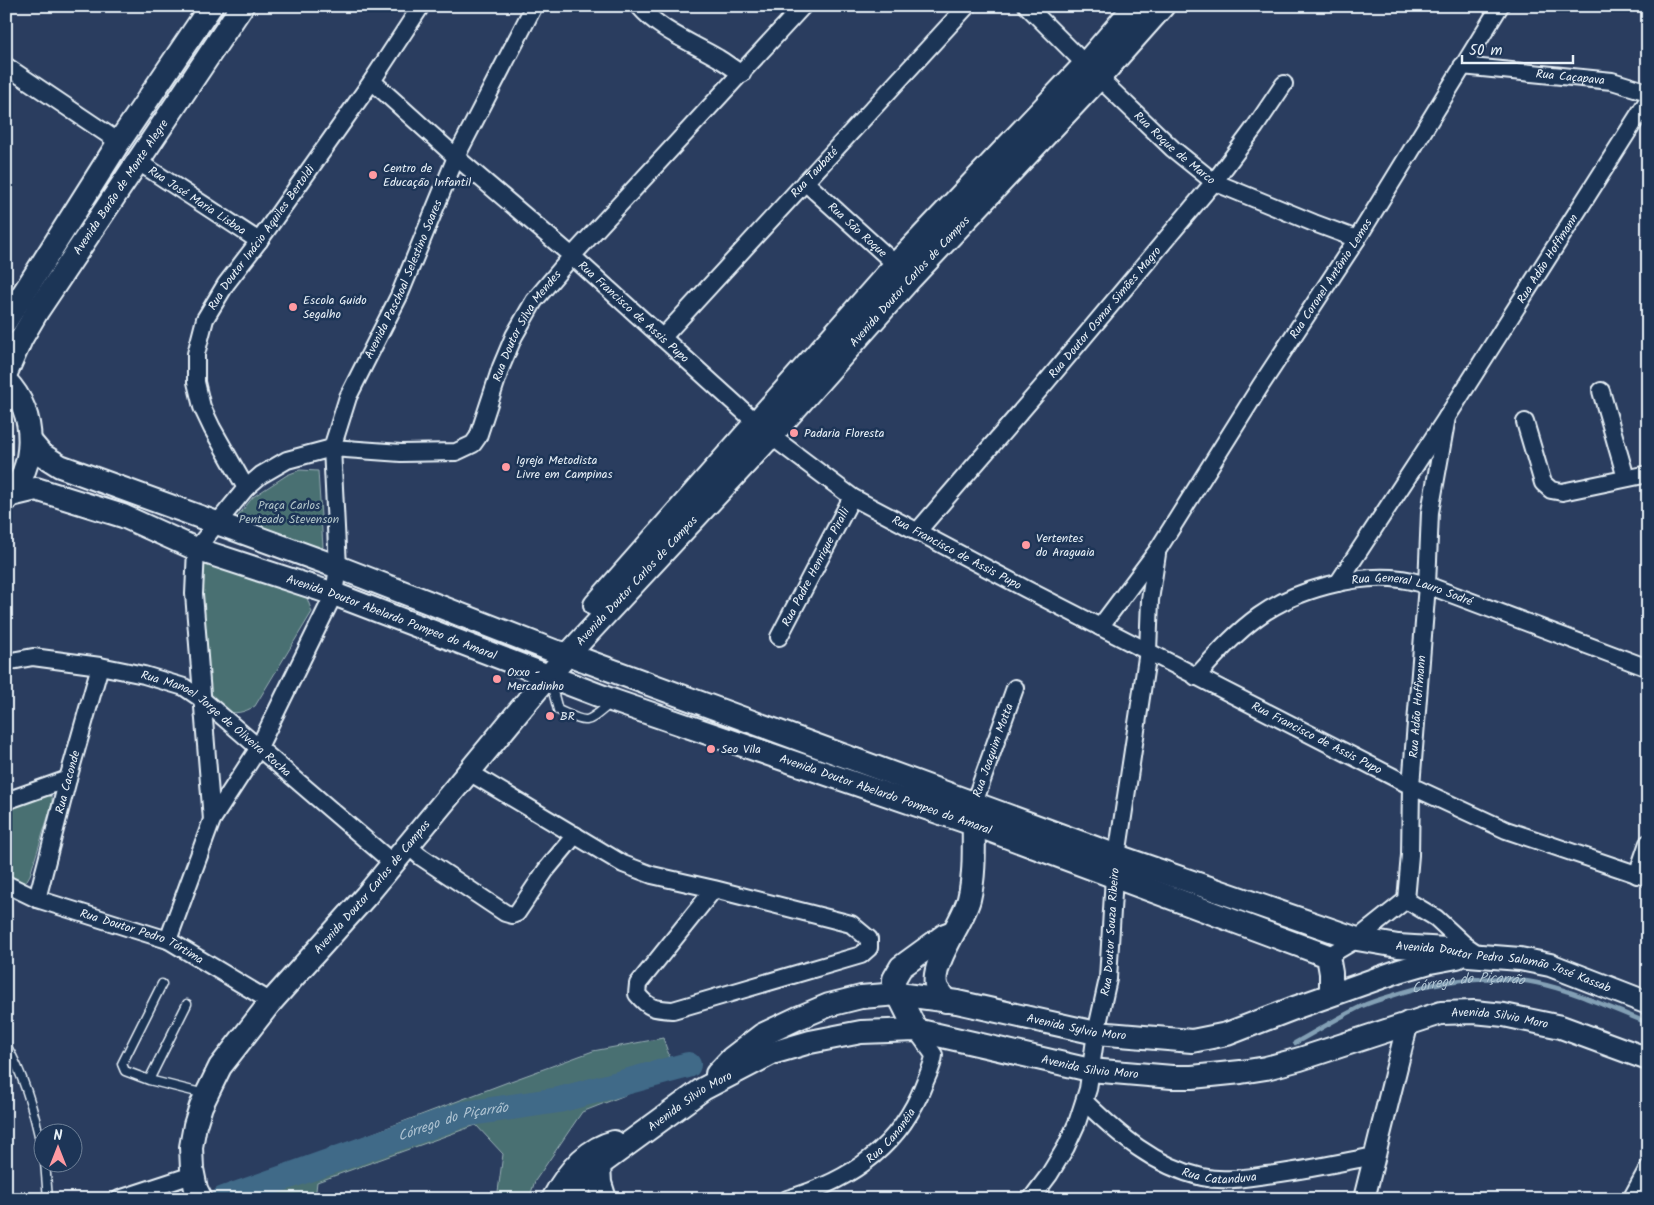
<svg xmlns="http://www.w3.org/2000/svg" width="1654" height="1205" font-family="Kalam,sans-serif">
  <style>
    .green { fill: #4a6f72; stroke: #99b0b5 }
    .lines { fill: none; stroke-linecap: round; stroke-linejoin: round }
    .stream { stroke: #83a0b5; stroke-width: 4.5 }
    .river { stroke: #406a88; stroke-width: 26 }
    .service-casing { stroke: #e8f1f8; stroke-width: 11 }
    .minor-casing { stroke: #e8f1f8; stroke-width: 20 }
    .tertiary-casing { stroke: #e8f1f8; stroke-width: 24 }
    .secondary-casing { stroke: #e8f1f8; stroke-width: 26 }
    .service { stroke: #1d3557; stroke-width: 8 }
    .minor { stroke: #1d3557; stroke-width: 16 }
    .tertiary { stroke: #1d3557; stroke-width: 20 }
    .secondary { stroke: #1d3557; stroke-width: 22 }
    .poi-dot { fill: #ff9aa2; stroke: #1d3557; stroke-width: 2 }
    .labels { text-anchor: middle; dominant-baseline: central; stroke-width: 5; stroke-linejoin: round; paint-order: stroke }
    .street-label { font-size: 12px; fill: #e8f1f8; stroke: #1d3557 }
    .poi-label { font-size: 12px; fill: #e8f1f8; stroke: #1d3557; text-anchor: start }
    .park-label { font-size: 12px; fill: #b1c4c9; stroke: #1d3557 }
    .water-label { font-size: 14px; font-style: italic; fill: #adc2d1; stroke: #1d3557 }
  </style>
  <rect width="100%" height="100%" fill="#2a3d5f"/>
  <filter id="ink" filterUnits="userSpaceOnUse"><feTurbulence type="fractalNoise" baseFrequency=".02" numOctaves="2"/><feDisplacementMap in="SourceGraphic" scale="10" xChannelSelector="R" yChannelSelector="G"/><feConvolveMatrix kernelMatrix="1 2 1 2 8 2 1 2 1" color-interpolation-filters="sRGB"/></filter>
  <g filter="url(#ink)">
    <path class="green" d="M300,470L318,471L323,547L316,555L231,525L253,497L287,475Z
      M207,564L300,593L307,598L312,612L255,706C232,720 218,711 207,689L201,569Z
      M40,793L52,797V804L30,875L23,887L6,879V805Z
      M663,1038L676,1075L582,1112L535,1181L529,1199H497L503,1154L476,1125L317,1182L315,1199H270L260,1176L508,1082L593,1051Z"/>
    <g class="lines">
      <path class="stream" id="s1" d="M1295,1043C1317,1031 1339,1017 1362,1006C1371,1002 1381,999 1391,996C1438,980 1487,973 1537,983C1575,991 1612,1009 1648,1023"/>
      <path class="river" id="s2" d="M224,1199L464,1114L559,1100L688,1065"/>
      <defs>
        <path id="service" d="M550,680L558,710C590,724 584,725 611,703
          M162,984L122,1064L125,1071L149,1080L197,1092
          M6,1045C25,1077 35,1114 42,1150
          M149,1080L187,1004
          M45,1162L48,1199"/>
        <g id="minor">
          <path d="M639,6C660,31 691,42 718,58C726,63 734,69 742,74"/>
          <path id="s3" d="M1027,6L1099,78L1173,149L1214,182L1314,223L1357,239"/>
          <path d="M6,66L119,142"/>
          <path id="s4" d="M1462,66L1612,81L1648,92"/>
          <path id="s5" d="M372,81L456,157L572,256L771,436L852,497L1026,589L1411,786L1506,830L1648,878"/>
          <path id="s6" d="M137,161L259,241"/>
          <path id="s7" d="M805,182L903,271"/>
          <path id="s8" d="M662,338L967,6"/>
          <path d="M1601,391L1626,478"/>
          <path d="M1525,422L1543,483L1551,490L1562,492L1648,474"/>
          <path id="s9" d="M246,488L212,428L202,407L196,382V354L205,319L226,284L259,241L372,81L421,6"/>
          <path id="s10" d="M917,532L1042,387L1214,182L1255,127L1284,84"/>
          <path id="s11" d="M1338,583L1447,417L1648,100"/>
          <path id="s12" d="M1100,627L1157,551L1261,385L1357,239L1500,6"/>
          <path id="s13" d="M779,637L852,497"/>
          <path id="s14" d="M6,662L33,657L100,666L144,675L184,687L203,700L394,864"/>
          <path id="s15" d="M1196,677C1216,655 1235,633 1259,616C1295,590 1357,573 1401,579C1409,580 1418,583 1427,585L1648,668"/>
          <path d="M469,772L623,864L652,875L714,889L851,924L869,939V948L861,955L673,1010C655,1009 649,1009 637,994L638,984L714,889"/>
          <path d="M6,801L68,779"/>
          <path id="s16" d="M974,803L1015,688"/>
          <path id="s17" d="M212,820L194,594L196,549L246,488L261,475L287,460L332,448L401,453L456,452L473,444L478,437L501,367L514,336L534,301L572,256L803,6"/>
          <path d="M408,846L421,857L505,913L512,915L517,913L546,870L575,835"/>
          <path d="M1637,875L1648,843"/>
          <path id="s18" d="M6,884L37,899L168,940L263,997L270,1003"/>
          <path id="s19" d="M37,899L68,779L100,666"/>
          <path d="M1406,900L1436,918L1465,945L1478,954"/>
          <path id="s20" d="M168,940L212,820L258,749L334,594L338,567L332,448L348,397L399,296L456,157L534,6"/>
          <path id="s21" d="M1328,956L1357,939L1406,900L1410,855L1411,786L1427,585L1430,512L1447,417"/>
          <path id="s22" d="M1085,1102C1119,1135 1154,1166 1202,1177C1223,1182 1244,1178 1266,1175C1302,1171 1338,1163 1374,1156"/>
          <path d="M119,1199L183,1178"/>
          <path id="s23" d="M787,1199C850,1181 900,1147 924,1084C928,1074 933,1066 934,1055L916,1030"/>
          <path id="s24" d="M1031,1199L1049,1175L1066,1147L1077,1123L1088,1089L1096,1033L1108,979L1114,876L1148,651L1150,600L1157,554"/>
          <path d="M1631,1199L1648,1168"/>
        </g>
        <path id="tertiary" d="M1364,1199L1408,1022"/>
        <g id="secondary">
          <path d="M6,321L119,142L211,6"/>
          <path id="s25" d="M6,373L21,339L38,310L242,6"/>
          <path d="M6,381C38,414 37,467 6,500"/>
          <path id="s26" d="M30,441L41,454L60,466L338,567L554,651L570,655L1117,856L1357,939L1398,946L1446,949L1468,955L1520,959L1550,965L1648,1003"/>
          <path id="s27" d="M11,495L36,489L123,516L196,549L334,594L614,701L973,824L1328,956L1331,973V994"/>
          <path d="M595,605L896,264L1085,64L1135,6"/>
          <path d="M946,1001C943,997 939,992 937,988C928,966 963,923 969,899C976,870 973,838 974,810"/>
          <path d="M916,1030L894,986V979L901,967L945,935L953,932"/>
          <path id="s28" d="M717,1074L732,1058L762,1035L798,1018L829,1005L861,997L898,994L957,1002L1096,1033L1192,1041L1227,1034L1297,1007L1399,971L1430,962L1457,957"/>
          <path d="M599,1165L600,1183L605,1199"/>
          <path id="s29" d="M201,1199L196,1189L192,1169L191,1147L195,1125L201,1106L220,1067L270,1003L366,896L549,675L771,436L911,278L1099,78L1163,6"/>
          <path d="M553,1199C566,1174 586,1149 614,1142"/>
          <path id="s30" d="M572,1199L577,1189L599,1165L703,1089L772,1053L810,1042L861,1032L916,1030L1090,1070L1172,1077H1192L1241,1072L1266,1068L1300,1059L1441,1013L1474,1012L1504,1015L1561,1027L1648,1059"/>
        </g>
      </defs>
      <use href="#service" class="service-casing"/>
      <use href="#minor" class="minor-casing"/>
      <use href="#tertiary" class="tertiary-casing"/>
      <use href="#secondary" class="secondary-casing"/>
      <use href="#service" class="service"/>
      <use href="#minor" class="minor"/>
      <use href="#tertiary" class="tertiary"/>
      <use href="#secondary" class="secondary"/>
    </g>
  </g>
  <g class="poi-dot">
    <circle cx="373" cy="175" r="5"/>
    <circle cx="293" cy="307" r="5"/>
    <circle cx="794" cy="433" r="5"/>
    <circle cx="506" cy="467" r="5"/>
    <circle cx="1026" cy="545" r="5"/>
    <circle cx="497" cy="679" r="5"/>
    <circle cx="550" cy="716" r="5"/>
    <circle cx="711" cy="749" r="5"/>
  </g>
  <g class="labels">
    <g class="street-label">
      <text stroke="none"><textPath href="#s4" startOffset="109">Rua Caçapava</textPath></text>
      <text stroke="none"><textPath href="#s3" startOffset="205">Rua Roque de Marco</textPath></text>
      <text stroke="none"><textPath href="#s8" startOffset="225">Rua Taubaté</textPath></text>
      <text stroke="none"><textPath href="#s25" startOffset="219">Avenida Barão de Monte Alegre</textPath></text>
      <text stroke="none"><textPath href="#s6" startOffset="72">Rua José Maria Lisboa</textPath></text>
      <text stroke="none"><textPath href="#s7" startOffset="71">Rua São Roque</textPath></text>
      <text stroke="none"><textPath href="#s9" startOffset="281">Rua Doutor Inácio Aquiles Bertoldi</textPath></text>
      <text stroke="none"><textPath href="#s11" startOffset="386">Rua Adão Hoffmann</textPath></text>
      <text stroke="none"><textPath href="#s12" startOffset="418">Rua Coronel Antônio Lemos</textPath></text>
      <text stroke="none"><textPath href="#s20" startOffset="715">Avenida Paschoal Selestino Soares</textPath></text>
      <text stroke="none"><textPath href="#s29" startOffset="1185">Avenida Doutor Carlos de Campos</textPath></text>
      <text stroke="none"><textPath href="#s5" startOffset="349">Rua Francisco de Assis Pupo</textPath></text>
      <text stroke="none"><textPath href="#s10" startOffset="289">Rua Doutor Osmar Simões Magro</textPath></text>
      <text stroke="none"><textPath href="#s17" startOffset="721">Rua Doutor Silva Mendes</textPath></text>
      <text stroke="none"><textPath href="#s5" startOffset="754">Rua Francisco de Assis Pupo</textPath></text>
      <text stroke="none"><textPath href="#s13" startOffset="79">Rua Padre Henrique Piralli</textPath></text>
      <text stroke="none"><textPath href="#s29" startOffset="780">Avenida Doutor Carlos de Campos</textPath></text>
      <text stroke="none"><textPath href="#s15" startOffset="250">Rua General Lauro Sodré</textPath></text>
      <text stroke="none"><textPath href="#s27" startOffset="404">Avenida Doutor Abelardo Pompeo do Amaral</textPath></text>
      <text stroke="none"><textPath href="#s21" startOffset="290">Rua Adão Hoffmann</textPath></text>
      <text stroke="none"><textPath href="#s14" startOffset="228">Rua Manoel Jorge de Oliveira Rocha</textPath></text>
      <text stroke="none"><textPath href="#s5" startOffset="1159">Rua Francisco de Assis Pupo</textPath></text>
      <text stroke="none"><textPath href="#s16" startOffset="56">Rua Joaquim Motta</textPath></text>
      <text stroke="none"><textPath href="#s19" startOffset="121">Rua Caconde</textPath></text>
      <text stroke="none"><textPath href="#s27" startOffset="929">Avenida Doutor Abelardo Pompeo do Amaral</textPath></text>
      <text stroke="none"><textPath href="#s29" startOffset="375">Avenida Doutor Carlos de Campos</textPath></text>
      <text stroke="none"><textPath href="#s24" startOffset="284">Rua Doutor Souza Ribeiro</textPath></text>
      <text stroke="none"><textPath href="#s18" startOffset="146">Rua Doutor Pedro Tórtima</textPath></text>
      <text stroke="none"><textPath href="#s26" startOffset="1570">Avenida Doutor Pedro Salomão José Kassab</textPath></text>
      <text stroke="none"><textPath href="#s30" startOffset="995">Avenida Silvio Moro</textPath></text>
      <text stroke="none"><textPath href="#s28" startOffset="385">Avenida Sylvio Moro</textPath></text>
      <text stroke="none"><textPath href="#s30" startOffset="575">Avenida Silvio Moro</textPath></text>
      <text stroke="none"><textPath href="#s30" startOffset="155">Avenida Silvio Moro</textPath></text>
      <text stroke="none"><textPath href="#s23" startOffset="124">Rua Cananéia</textPath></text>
      <text stroke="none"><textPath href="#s22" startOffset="158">Rua Catanduva</textPath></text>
    </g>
    <g class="poi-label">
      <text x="383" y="168">Centro de<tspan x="383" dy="14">Educação Infantil</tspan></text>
      <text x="303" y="300">Escola Guido<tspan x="303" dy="14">Segalho</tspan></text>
      <text x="804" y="433">Padaria Floresta</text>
      <text x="516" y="460">Igreja Metodista<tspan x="516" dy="14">Livre em Campinas</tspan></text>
      <text x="1036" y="538">Vertentes<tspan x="1036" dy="14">do Araguaia</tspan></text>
      <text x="507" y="672">Oxxo -<tspan x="507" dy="14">Mercadinho</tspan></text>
      <text x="560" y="716">BR</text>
      <text x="721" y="749">Seo Vila</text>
    </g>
    <g class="park-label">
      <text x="289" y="505">Praça Carlos<tspan x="289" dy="14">Penteado Stevenson</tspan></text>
    </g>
    <g class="water-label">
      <text stroke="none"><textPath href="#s1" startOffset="186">Córrego do Piçarrão</textPath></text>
      <text stroke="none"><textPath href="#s2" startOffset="242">Córrego do Piçarrão</textPath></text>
    </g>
  </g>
  <rect width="1654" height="1205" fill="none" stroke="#1d3557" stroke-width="25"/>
  <rect x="12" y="12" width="1629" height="1180" fill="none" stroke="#e8f1f8" stroke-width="2" filter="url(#ink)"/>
  <g transform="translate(58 1148)"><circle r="24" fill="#1d3557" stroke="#6e8097"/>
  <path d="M0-4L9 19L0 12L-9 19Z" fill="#ff9aa2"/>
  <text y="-8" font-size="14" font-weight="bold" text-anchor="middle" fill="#e8f1f8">N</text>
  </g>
  <path d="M1462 55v8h111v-8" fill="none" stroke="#e8f1f8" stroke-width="2.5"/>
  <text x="1469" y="55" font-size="15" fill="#e8f1f8" stroke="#1d3557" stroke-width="4" paint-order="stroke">50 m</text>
</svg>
